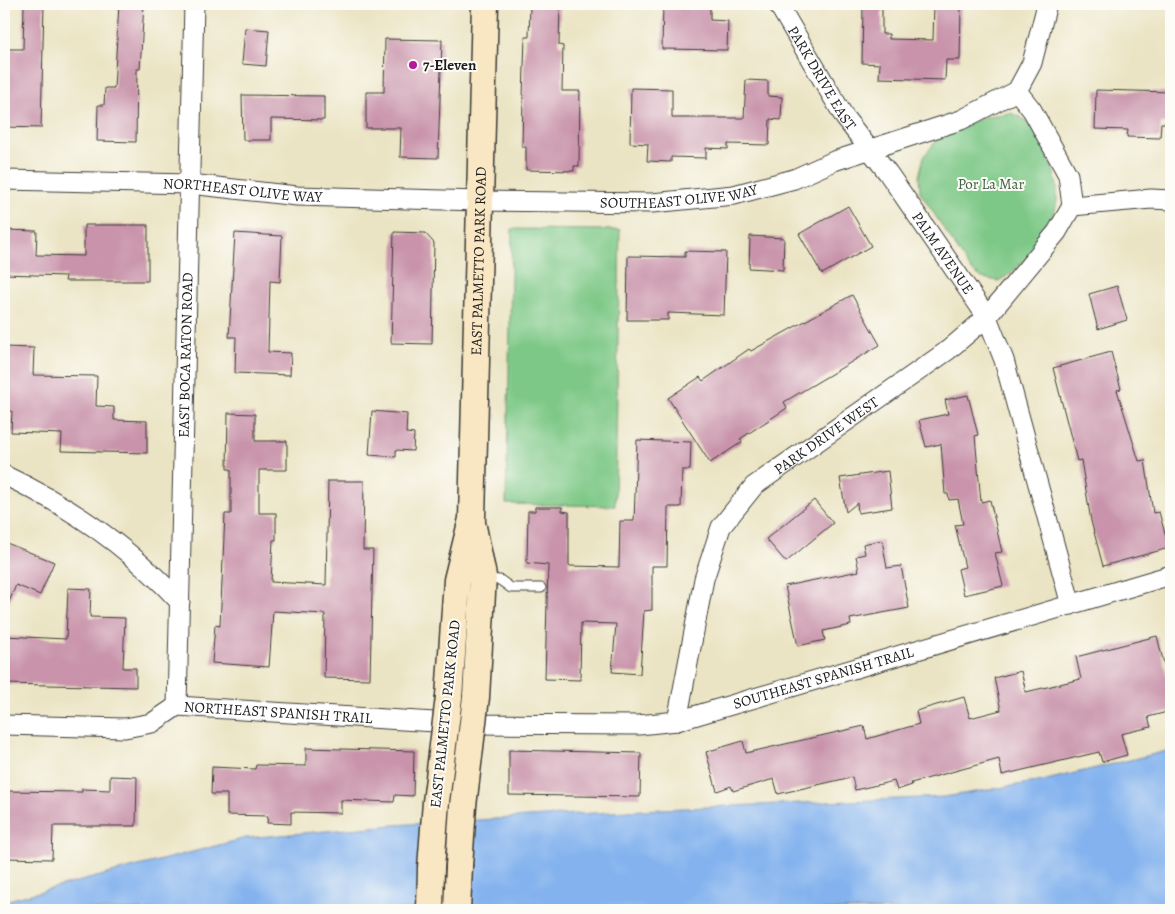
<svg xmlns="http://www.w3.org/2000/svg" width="1175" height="914" font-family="Alegreya,serif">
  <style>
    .green { fill: #7dc886; stroke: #4c7251 }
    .water { fill: #83b2ee; stroke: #506785 }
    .building { fill: #c994ab }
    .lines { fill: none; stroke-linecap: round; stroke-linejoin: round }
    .service-casing { stroke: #3b3a35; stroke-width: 11 }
    .minor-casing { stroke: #3b3a35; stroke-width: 21 }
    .secondary-casing { stroke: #3b3a35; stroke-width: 29 }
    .service { stroke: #fff; stroke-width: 9 }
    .minor { stroke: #fff; stroke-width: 19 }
    .secondary { stroke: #f9e7c3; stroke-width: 26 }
    .secondary-bridge-casing { stroke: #3b3a35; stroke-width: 29; stroke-linecap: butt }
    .secondary-bridge { stroke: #f9e7c3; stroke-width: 26 }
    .poi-dot { fill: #b5179e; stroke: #fdfcf7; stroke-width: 2 }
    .labels { text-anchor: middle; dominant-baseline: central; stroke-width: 4; stroke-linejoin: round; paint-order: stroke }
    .poi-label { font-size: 15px; font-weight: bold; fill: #1c1c1c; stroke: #fdfcf7; text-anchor: start }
    .street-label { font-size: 15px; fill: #1c1c1c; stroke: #fdfcf7 }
    .park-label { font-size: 15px; fill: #436146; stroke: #fdfcf7 }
  </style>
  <rect width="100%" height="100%" fill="#fdfcf7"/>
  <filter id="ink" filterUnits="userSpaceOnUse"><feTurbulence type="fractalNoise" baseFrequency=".02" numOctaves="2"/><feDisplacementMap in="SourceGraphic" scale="10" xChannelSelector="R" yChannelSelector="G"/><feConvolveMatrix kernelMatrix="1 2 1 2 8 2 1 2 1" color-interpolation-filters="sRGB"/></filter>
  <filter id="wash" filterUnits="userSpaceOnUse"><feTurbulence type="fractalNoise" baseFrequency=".0096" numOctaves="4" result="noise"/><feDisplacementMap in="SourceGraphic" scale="20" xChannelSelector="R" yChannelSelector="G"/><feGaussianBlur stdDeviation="1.12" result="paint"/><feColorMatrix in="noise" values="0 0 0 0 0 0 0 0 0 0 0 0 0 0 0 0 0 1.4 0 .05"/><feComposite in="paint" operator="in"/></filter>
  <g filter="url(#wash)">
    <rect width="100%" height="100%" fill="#ebe4c4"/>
    <path class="green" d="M1011,113C1015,115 1021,117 1025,120C1028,123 1031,128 1034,132C1047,153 1059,174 1057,200C1055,226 1022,271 998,281L982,278L970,269L920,192L919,176L924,156L942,134L988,116Z
      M512,229L620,230L615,506L506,504Z"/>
    <path class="water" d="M1171,750V910H4V901L246,838L394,825L661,809L944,797L1042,781Z"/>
    <g id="blocks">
      <path class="building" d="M24,4H44L41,128L4,127V49H23Z
        M119,4H144L140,69H137L136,142L97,141L98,105H104L105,88H114Z
        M663,4H710V20L728,21L727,50L662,49Z
        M863,4H882V34H889V39L933,40L934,4H961L960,60H946L945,80L879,78L880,64L862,63Z
        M530,5H560L559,45L563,46L562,91H580L579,166H574V171L526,170V147H522L523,97L525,37H529Z
        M245,28L269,30L266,66L242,64Z
        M385,39L442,40L438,158L400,157L401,128H366V92H384Z
        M746,80L768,81V96L782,97L781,120L770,119L769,145L728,144V149L706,148V158L671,157V162L647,161L648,144L630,143L631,88L672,89V118H744Z
        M1096,90L1171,92V123H1161L1160,138L1127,137L1128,130L1095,129Z
        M242,95L324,96V120L271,119V140H243Z
        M848,206L871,246L822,274L799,234Z
        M84,225H148V281H65L66,276L4,274V230L37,231L36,255L84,256Z
        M394,232L425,233L434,243L432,344L391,343Z
        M235,233L282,236L280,282L270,281L268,352L291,353L290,375L235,373L236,337H229Z
        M750,236L784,238L783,270L749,268Z
        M685,251L726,252L724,315L668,313V320H627L628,256L685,257Z
        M1117,286L1127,320L1098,329L1089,294Z
        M852,295L880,345L784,402L787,408L740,439L742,442L710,463L668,398L700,377L703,381L749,349L751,351Z
        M4,347L34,348L33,375L97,376L96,406L114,407V420L147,421V453L61,451L62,434L11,432L12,411H4Z
        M1111,352L1121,389L1117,390L1139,461L1145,460L1153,513L1159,512L1169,548L1103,566L1091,521L1081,460L1077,461L1053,368Z
        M968,395L978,435L975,436L981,502L990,500L1002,552L995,553L1003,586L964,595L958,569L965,567L955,525L963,524L958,499L949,500L948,494H945L941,444L926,447L919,420L948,414L945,400Z
        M372,411L407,414L406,433L414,434L413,451L396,450V457L369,455Z
        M228,413L255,414V441H287V470H259V513H276V540H273L271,582L326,585L328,481H364L363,550H373L370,679L324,678L325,614L273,611L269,667L212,663L215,625L220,626L225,514H231V469H227Z
        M637,440L691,442L690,470H682L681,507H668L667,566H652V610L644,611L640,674L612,672L616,624L581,623L580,680L545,679L548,565L527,563L528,511H535V507H562V511L569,512V566L619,567L620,521H634Z
        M888,471L892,508L858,513L857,503L846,512L840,478Z
        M814,500L833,523L786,562L766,539Z
        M882,540L887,568L901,566L909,608L850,619L851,625L823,631L825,640L798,646L785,586L859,571L856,556L865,554L863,544Z
        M4,542L54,562L40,595L16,585L4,614Z
        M68,588L91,589L90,617L125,618L123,668H136V687L4,684V636L66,639Z
        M1157,636L1171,692V711L1148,717L1151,727L1121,734L1127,755L1102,762L1099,752L1002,775L999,759L911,783L912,785L897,790L894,781L855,790L852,777L778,794L774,779L733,791L731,786L717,791L706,752L743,741L746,753L864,726L867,739L919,724L916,711L964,697L970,718L1001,710L994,678L1021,671L1026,692L1081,679L1076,657Z
        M306,748L414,751L413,796L395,795L394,802L341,800V813L291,812V824L267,823L268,816L227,815V794H211L212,767L255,769L256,765L306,766Z
        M509,750L641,753L640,797L509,795Z
        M110,776L137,777L136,826H53L52,859L4,858V791L82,792V789L110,790Z"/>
    </g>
  </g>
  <g filter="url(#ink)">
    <use href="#blocks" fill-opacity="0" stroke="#3b3a35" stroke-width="1"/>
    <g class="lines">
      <defs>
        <path id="service" d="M485,579L500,580L511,588H541"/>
        <g id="minor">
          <path id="s1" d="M778,4L845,118L888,173L987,317L1004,360L1071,605"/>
          <path d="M1017,91L1032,110L1068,175L1072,206"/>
          <path id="s2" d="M4,180L190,184L297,196L480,201L652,203L734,195L794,179L834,161L961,120L1017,91L1032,63L1047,4"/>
          <path d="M1072,206L1151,199L1171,200"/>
          <path d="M4,475C72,507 129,547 180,602"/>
          <path id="s3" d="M177,706L194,4"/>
          <path id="s4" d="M677,721L704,579L721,527L754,486L947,351L987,317L1057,232L1072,206"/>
          <path id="s5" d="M4,725L125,728L152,723L177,706L467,724L639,725L677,721L1171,575"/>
        </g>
        <g id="secondary">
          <path d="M473,527L483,576L476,697"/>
          <path id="s6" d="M449,697L457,580L472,519L485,4"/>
          <path d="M430,910L431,868"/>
          <path d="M457,910L459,866"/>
        </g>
      </defs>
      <use href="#service" class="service-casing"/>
      <use href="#minor" class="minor-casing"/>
      <use href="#secondary" class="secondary-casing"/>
      <use href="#service" class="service"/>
      <use href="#minor" class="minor"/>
      <use href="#secondary" class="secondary"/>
      <defs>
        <path id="secondary-bridge" d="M459,866L463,806L476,697
          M431,868L436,802L449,697"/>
      </defs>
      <use href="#secondary-bridge" class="secondary-bridge-casing"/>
      <use href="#secondary-bridge" class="secondary-bridge"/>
    </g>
  </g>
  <circle class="poi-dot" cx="413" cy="65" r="5"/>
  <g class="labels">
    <g class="poi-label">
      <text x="423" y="65">7-Eleven</text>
    </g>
    <g class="street-label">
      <text stroke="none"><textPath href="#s1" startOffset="86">PARK DRIVE EAST</textPath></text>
      <text stroke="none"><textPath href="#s2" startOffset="239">NORTHEAST OLIVE WAY</textPath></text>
      <text stroke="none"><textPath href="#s2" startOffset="676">SOUTHEAST OLIVE WAY</textPath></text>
      <text stroke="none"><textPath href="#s1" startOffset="299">PALM AVENUE</textPath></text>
      <text stroke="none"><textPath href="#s6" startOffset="438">EAST PALMETTO PARK ROAD</textPath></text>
      <text stroke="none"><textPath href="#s3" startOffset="351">EAST BOCA RATON ROAD</textPath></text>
      <text stroke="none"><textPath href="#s4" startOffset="340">PARK DRIVE WEST</textPath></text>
      <text stroke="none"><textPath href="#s5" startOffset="832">SOUTHEAST SPANISH TRAIL</textPath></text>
      <text stroke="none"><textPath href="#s5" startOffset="280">NORTHEAST SPANISH TRAIL</textPath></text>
      <text transform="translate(445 714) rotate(-84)">EAST PALMETTO PARK ROAD</text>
    </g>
    <g class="park-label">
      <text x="991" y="184">Por La Mar</text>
    </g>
  </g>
  <rect width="1175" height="914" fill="none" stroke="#fdfcf7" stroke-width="20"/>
</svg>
